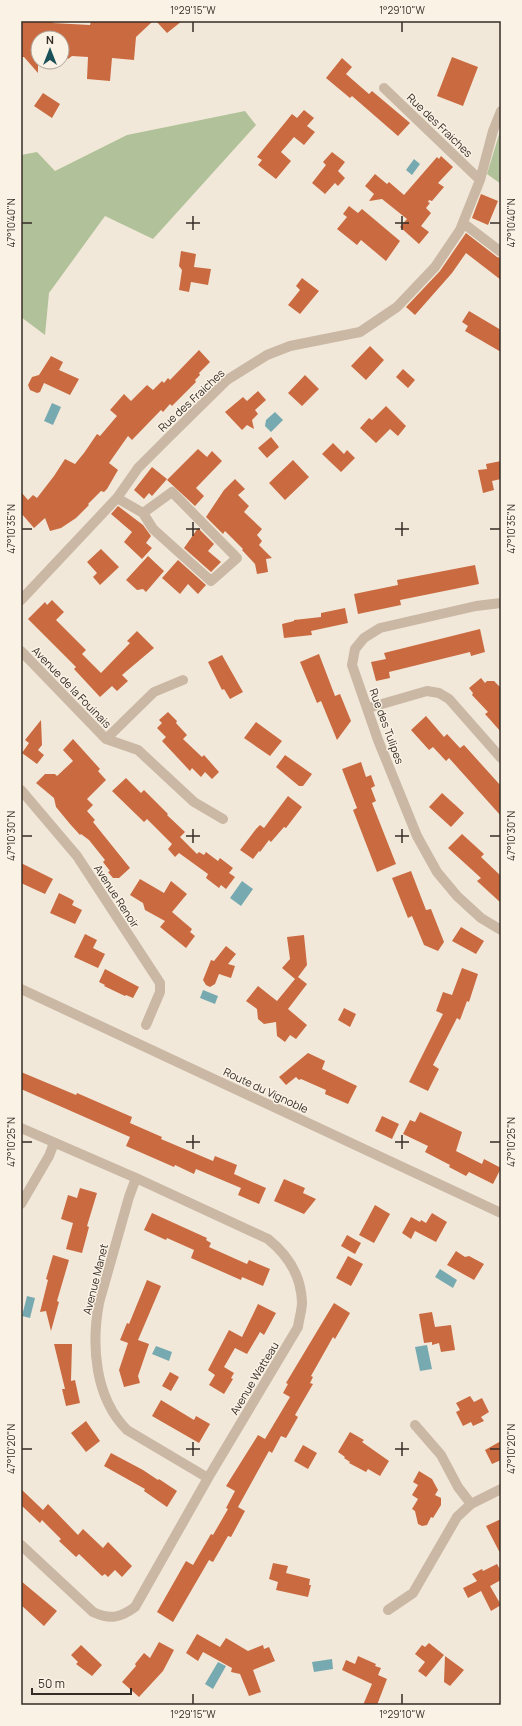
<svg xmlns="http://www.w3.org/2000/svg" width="522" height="1726" font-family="Manrope,sans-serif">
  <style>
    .green { fill: #b1c199 }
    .water { fill: #77aab0 }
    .building { fill: #ca6a40 }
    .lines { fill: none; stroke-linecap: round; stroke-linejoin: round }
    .minor { stroke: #cab8a5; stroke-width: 10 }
    .ticks { fill: none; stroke: #362c26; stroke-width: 1.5 }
    .labels { text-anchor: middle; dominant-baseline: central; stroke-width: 3; stroke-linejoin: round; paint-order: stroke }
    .street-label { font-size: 11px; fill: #362c26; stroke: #faf2e5 }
    .neatline { fill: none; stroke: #362c26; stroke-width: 1.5 }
    .ticks-label { font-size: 10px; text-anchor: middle; fill: #362c26 }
  </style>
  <rect width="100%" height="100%" fill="#f2e8d9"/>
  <path class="green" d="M245,111L256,125L153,239L105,216L49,293L45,335L21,317V155L37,152L55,171L127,135Z
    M501,128V184L487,174Z"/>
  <path class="water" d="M414,159L420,164L412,175L406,170Z
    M52,403L61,407L53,425L44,421Z
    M275,412L283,420L271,432L265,426L266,420Z
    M242,881L253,889L241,906L230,898Z
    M203,990L218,996L215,1004L200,998Z
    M440,1269L457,1280L453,1288L435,1277Z
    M27,1296L35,1298L30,1318L22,1316Z
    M427,1345L432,1369L420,1371L415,1347Z
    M156,1346L172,1352L169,1361L152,1354Z
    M332,1659L333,1669L314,1672L312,1662Z
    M218,1662L226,1666L213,1689L205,1684Z"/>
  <path class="building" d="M21,21H53V23L90,25L91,21H153L136,37L134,60L112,58L110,81L87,79L88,57L72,56L68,59L62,53V38H38V73L24,57H21Z
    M156,21H182L167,33Z
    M452,57L478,67L463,106L437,96Z
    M342,58L352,67L346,74L369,94L372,91L410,123L398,136L352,96L350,98L326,78Z
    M43,93L60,104L52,118L34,106Z
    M304,110L314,118L307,126L315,132L304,145L294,137L281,152L291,161L276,179L258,165L262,160L257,157L292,114L297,118Z
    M332,152L345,162L338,171L345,178L338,186L335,183L325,194L312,183L326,165L323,162Z
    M441,156L453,167L438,183L444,187L432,201L429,200L428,202L430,203L426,208L431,213L421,226L429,232L419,244L400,227L407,219L382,199L369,201L374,194L365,186L375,174L387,184L389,182L404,195L437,157L439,159Z
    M481,194L498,201L488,225L472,218Z
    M349,206L358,213L362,209L400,241L386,261L361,240L357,245L337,229L347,217L343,214Z
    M466,233L497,257L501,258V280L466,253L452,273L415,315L406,307L440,271Z
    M181,251L196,254L194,267L211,269L208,285L191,282L189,292L179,290L182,270L179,266Z
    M302,278L319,291L300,314L288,305L300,290L296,286Z
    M469,311L501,330V352L465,331L468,326L462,322Z
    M370,346L384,360L366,380L351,366Z
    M199,350L210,362L199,373L200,375L195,380L196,382L172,406L170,404L163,412L161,410L132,440L128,436L109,463L118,470L107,489L104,492L101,491L88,504L89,505L76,518L61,528L50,531L45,518L34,528L21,513V492L28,500L33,495L37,498L54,476L65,459L75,464L84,453L97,434L100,436L117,416L110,410L124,394L131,401L147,385L153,390L162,381L164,383L168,378L170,380Z
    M51,356L63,362L59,370L79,379L70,395L44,383L40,392L37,393L30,390L28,385L32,377L39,375Z
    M403,369L415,380L408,388L396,377Z
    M305,375L319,389L302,406L288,393Z
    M258,391L266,400L255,410L258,414L252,420L254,429L247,425L242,430L225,412L243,397L247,401Z
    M386,406L406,426L398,436L390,429L376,443L360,428L369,418L372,420Z
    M271,437L279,447L267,458L258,448Z
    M333,443L344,454L347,450L355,458L341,472L322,454Z
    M198,449L207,457L212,451L222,461L196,488L204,496L195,506L167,480Z
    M293,460L309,477L285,500L269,483Z
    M501,461V479L492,481L494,490L483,493L478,470L487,469L486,464Z
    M152,467L167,479L152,496L149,493L144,499L134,490Z
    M235,479L245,489L238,495L249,506L244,512L262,529L257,535L262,541L259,545L272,558L266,559L268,572L257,574L255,564L242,550L243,549L225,531L223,534L206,517L224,490Z
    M118,506L143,525L151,536L146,543L152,548L142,559L124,542L132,532L111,514Z
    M198,528L214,544L208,551L221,562L211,572L184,548Z
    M101,549L119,567L100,585L93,577L97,573L87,562Z
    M148,556L164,571L146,592L143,589L137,590L126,580Z
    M178,560L206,585L198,594L188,584L180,594L162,578Z
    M475,565L479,584L400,600L401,605L358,614L354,594L398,585L397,580Z
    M52,600L64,612L56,620L86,650L82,654L101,673L130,643L127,641L137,631L154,648L122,675L128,681L117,691L112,686L100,697L74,669L76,667L28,619L45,602L47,605Z
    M345,608L348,623L311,631L312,635L284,638L282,624L294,621V620L321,617V613Z
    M480,629L485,652L471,656L470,652L389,672L390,678L376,681L371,662L386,659L384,653Z
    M319,654L335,696L340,694L351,721L337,740L321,701L317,703L300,662Z
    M222,655L243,692L230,699L224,689L222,690L208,662Z
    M481,678L485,683L487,681H494L501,688V732L485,714L488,712L472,695L473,693L469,688Z
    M168,712L177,721L176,723L187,735L183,739L202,757L204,755L219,772L212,779L205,772L201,777L192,768L190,771L162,741L166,737L157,728L162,723L159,720Z
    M426,716L444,737L447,734L460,748L464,745L501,786V816L449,758L446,761L433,747L429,750L411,730Z
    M41,720L42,745L38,750L44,755L37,764L22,753L29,743L25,740Z
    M256,722L282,741L270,756L244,738Z
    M73,739L100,769L98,771L106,780L87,799L93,805L87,811L95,820L93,822L130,868L119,878H113L108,872L110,871L103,862L105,860L89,840L81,834L80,835L70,824L56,807L54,798L36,783L45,774H55L57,776L73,761L63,750Z
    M285,755L312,774L303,786H299L276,767Z
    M361,762L366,777L371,775L375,786L371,788L376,801L372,803L396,864L377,872L353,810L357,808L342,769Z
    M126,778L141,793L144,790L168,814L167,815L185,832L180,837L197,854L199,852L204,855L206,852L218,861L220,858L233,868L229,873L235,877L226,889L221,885L219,888L206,878L208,874L179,853L175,857L168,849L172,844L147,819L144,822L112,791Z
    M442,793L464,813L451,827L429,807Z
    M288,796L302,807L286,828L284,827L271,842L269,840L260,852L259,851L253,859L240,850L256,829L260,825L264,828Z
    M462,834L484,854L481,857L501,876V903L477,881L481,878L448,848Z
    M21,863L53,879L45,894L21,883Z
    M411,871L426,910L431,909L444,942L438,951L424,945L412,916L408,918L392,878Z
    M140,879L164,893L171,881L187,894L172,912L192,929L190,932L195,936L186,948L160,927L165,921L145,910L143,903L130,895Z
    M59,893L71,899L74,901L72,905L82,910L75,924L50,913Z
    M461,927L484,941L476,954L452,941Z
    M85,934L97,940L93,948L105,954L98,968L74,957Z
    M304,935L307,965L298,977L307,984L288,1009L307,1025L296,1039L290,1035L285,1042L277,1036L276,1022L264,1024L258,1019L257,1009L246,1001L258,986L277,1001L295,979L282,968L290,959L287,937Z
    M226,946L236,954L228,964L235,966L231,978L219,974L215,984L210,987L206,985L203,980L211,960L214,961Z
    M462,968L478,974L469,1002L467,1001L460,1020L457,1018L433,1065L439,1069L428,1091L409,1082L443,1014L436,1011L443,992L452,995Z
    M105,969L139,987L133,998L126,995L125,996L104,986L105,985L99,982Z
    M344,1008L356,1014L350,1027L338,1020Z
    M308,1053L325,1061L322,1069L357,1086L348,1104L325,1094L326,1090L301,1079L299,1080L296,1077L286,1085L279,1077Z
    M21,1072L76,1095L77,1093L132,1117L130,1123L162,1137L161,1139L213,1161L215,1156L237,1165L234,1174L266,1188L259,1204L238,1195L241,1188L196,1169L194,1174L175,1165L174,1167L126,1146L130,1137L21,1089Z
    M420,1112L462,1132L456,1151L482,1164L484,1159L501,1168L493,1184L469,1172L466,1176L449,1167L450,1165L425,1152L428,1146L403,1134L410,1120L415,1122Z
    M382,1116L399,1124L392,1139L375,1131Z
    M284,1179L305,1188L303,1193L316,1199L304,1214L274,1201Z
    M80,1188L97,1193L87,1226L89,1227L82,1253L66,1249L73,1223L61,1219L68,1195L77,1198Z
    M375,1205L390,1214L374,1243L359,1235Z
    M152,1213L207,1238L206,1240L211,1243L209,1247L247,1264L249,1260L270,1269L263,1286L242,1277L241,1280L191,1258L194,1250L167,1238L166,1240L144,1230Z
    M432,1213L447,1222L436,1242L415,1231L411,1239L402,1233L411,1217L420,1222L421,1220L426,1223Z
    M347,1235L361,1243L355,1254L341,1246Z
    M456,1251L465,1257L469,1256L484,1264L474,1280L447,1265Z
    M53,1255L69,1260L57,1301L59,1302L51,1331L46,1311L40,1312L48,1280L46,1279Z
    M348,1256L363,1264L351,1286L336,1278Z
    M147,1280L161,1286L138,1340L149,1344L138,1376L140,1383L124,1387L119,1370L128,1343L120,1340L127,1323L129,1324Z
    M334,1303L350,1313L335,1339L333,1337L311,1376L313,1377L310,1383L313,1384L295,1415L298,1417L286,1438L281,1436L272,1453L269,1451L238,1507L245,1511L231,1537L228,1536L213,1562L209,1560L173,1622L157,1612L186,1561L193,1565L211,1534L213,1535L228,1509L226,1508L235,1491L226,1486L258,1435L265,1439L290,1397L283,1393L288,1384L286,1383Z
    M258,1304L276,1313L264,1335L260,1332L247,1354L235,1348L224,1367L234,1373L231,1378L233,1379L224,1394L209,1385L215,1375L208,1370L229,1330L242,1337Z
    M432,1312L435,1327L451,1325L455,1350L441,1352L439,1343L432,1345V1342L424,1343L419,1314Z
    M54,1344H72L71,1381L75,1380L80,1403L66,1406L62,1389H65Z
    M170,1372L179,1377L171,1391L162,1386Z
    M470,1396L474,1402L482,1398L489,1412L481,1417L484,1421L473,1426L471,1422L463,1426L456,1412L460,1410L456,1403Z
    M161,1400L194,1420L196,1416L210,1424L199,1443L152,1416Z
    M86,1421L100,1441L86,1452L71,1433Z
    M350,1432L364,1440L362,1442L389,1461L380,1476L368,1469L366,1472L349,1463L350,1462L344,1458L345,1457L338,1452Z
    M501,1441V1460L492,1464L485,1450Z
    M303,1445L317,1453L308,1469L294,1461Z
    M111,1453L143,1470L158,1480L159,1479L177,1491L167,1507L144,1491L145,1489L104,1466Z
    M419,1471L432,1479L438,1490L435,1495L441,1498V1505L433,1518L431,1517L427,1525L422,1526L418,1524L415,1511L412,1509L418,1499L412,1495L418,1485L413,1482Z
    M21,1489L43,1510L48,1504L78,1535L83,1529L103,1548L108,1542L132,1566L122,1577L115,1570L108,1577L105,1574L102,1576L79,1554L76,1557L59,1541L61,1539L42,1520L40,1523L21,1505Z
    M501,1519V1555L486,1526Z
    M273,1563L288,1566L286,1573L310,1579L309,1585H311L308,1597L276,1590L278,1582L269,1579Z
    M497,1564L501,1571V1580L490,1586L501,1605L491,1611L481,1591L468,1598L463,1588L477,1581L472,1574L482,1569L483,1571Z
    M21,1581L57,1611L44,1626L21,1605Z
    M197,1634L220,1647L226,1638L248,1651L263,1645L264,1649L269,1647L275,1661L253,1670L261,1692L249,1696L240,1674L231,1672L232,1668L203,1652L198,1661L186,1653Z
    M159,1642L174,1650L163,1671L139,1697L122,1682L136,1666L135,1664L144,1653L150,1658Z
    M429,1643L444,1655L426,1677L418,1671L425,1662L415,1654L422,1645L425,1647Z
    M81,1645L102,1665L92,1676L76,1664L78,1662L71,1655Z
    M358,1656L376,1664L375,1666L381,1668L378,1675L387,1679L377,1705H363L372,1684L342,1670L346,1660L355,1664Z
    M445,1656L464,1670L450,1686L444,1682Z"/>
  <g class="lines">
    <path class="minor" d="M384,88L480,180
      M463,223L501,252
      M117,498L143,513L153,529L211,581L237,558L172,492L143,513
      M21,600L117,498L138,468L169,437L227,380L267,355L290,346L360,332L397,307L435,267L460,230L480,180L493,131L501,111
      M501,603L476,606L380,628L364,638L355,649L352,665L378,740L417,836L437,872L457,896L481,918L501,930
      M21,651L106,739L138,750L194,802L223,819
      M368,708L427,691L439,693L449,699L501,758
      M106,739L154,692L183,680
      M21,790L77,856L160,983V992L146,1025
      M21,989L501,1213
      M21,1128L136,1178L268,1239C288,1255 301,1275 302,1302C302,1310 299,1319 298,1327L208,1478L135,1607C120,1618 110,1620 93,1612L21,1545
      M136,1178L129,1197L99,1303C91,1346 95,1398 127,1430L208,1478
      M21,1204L49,1156L54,1143
      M415,1425L441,1455L458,1487L471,1504
      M388,1610L413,1593L457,1517L471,1504L501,1489"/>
  </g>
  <path class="ticks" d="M193,22V32M402,22V32M193,216V230M402,216V230M22,223H32M186,223H200M395,223H409M490,223H500M193,522V536M402,522V536M22,529H32M186,529H200M395,529H409M490,529H500M193,829V843M402,829V843M22,836H32M186,836H200M395,836H409M490,836H500M193,1135V1149M402,1135V1149M22,1142H32M186,1142H200M395,1142H409M490,1142H500M193,1442V1456M402,1442V1456M22,1449H32M186,1449H200M395,1449H409M490,1449H500M193,1694V1704M402,1694V1704"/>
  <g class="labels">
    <g class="street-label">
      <text transform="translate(440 125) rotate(44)">Rue des Fraiches</text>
      <text transform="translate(191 400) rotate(-43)">Rue des Fraiches</text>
      <text transform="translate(72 687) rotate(46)">Avenue de la Fouinais</text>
      <text transform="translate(387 726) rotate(70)">Rue des Tulipes</text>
      <text transform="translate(117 896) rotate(57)">Avenue Renoir</text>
      <text transform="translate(266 1090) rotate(25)">Route du Vignoble</text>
      <text transform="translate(95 1279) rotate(-76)">Avenue Manet</text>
      <text transform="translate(254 1378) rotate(-59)">Avenue Watteau</text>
    </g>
  </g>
  <rect width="522" height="1726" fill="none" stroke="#faf2e5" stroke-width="44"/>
  <g transform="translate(50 50)"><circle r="19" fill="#faf2e5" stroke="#aca399"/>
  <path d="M0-3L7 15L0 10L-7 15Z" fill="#1b5058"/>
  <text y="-6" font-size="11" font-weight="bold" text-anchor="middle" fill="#362c26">N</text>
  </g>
  <path d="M32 1688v6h99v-6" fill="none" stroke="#362c26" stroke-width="2"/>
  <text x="38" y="1688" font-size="12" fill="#362c26" stroke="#faf2e5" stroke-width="3" paint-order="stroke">50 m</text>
  <rect x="22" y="22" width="478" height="1682" class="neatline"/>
  <g class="ticks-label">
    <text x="193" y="14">1°29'15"W</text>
    <text x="402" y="14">1°29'10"W</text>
    <text transform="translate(11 223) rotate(-90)" y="4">47°10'40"N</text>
    <text transform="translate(511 223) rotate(-90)" y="4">47°10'40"N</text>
    <text transform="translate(11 529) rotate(-90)" y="4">47°10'35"N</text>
    <text transform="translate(511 529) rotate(-90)" y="4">47°10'35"N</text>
    <text transform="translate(11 836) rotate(-90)" y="4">47°10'30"N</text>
    <text transform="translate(511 836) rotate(-90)" y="4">47°10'30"N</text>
    <text transform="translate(11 1142) rotate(-90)" y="4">47°10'25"N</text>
    <text transform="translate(511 1142) rotate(-90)" y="4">47°10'25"N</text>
    <text transform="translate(11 1449) rotate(-90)" y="4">47°10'20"N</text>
    <text transform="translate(511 1449) rotate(-90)" y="4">47°10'20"N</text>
    <text x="193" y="1718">1°29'15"W</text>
    <text x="402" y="1718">1°29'10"W</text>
  </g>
</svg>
